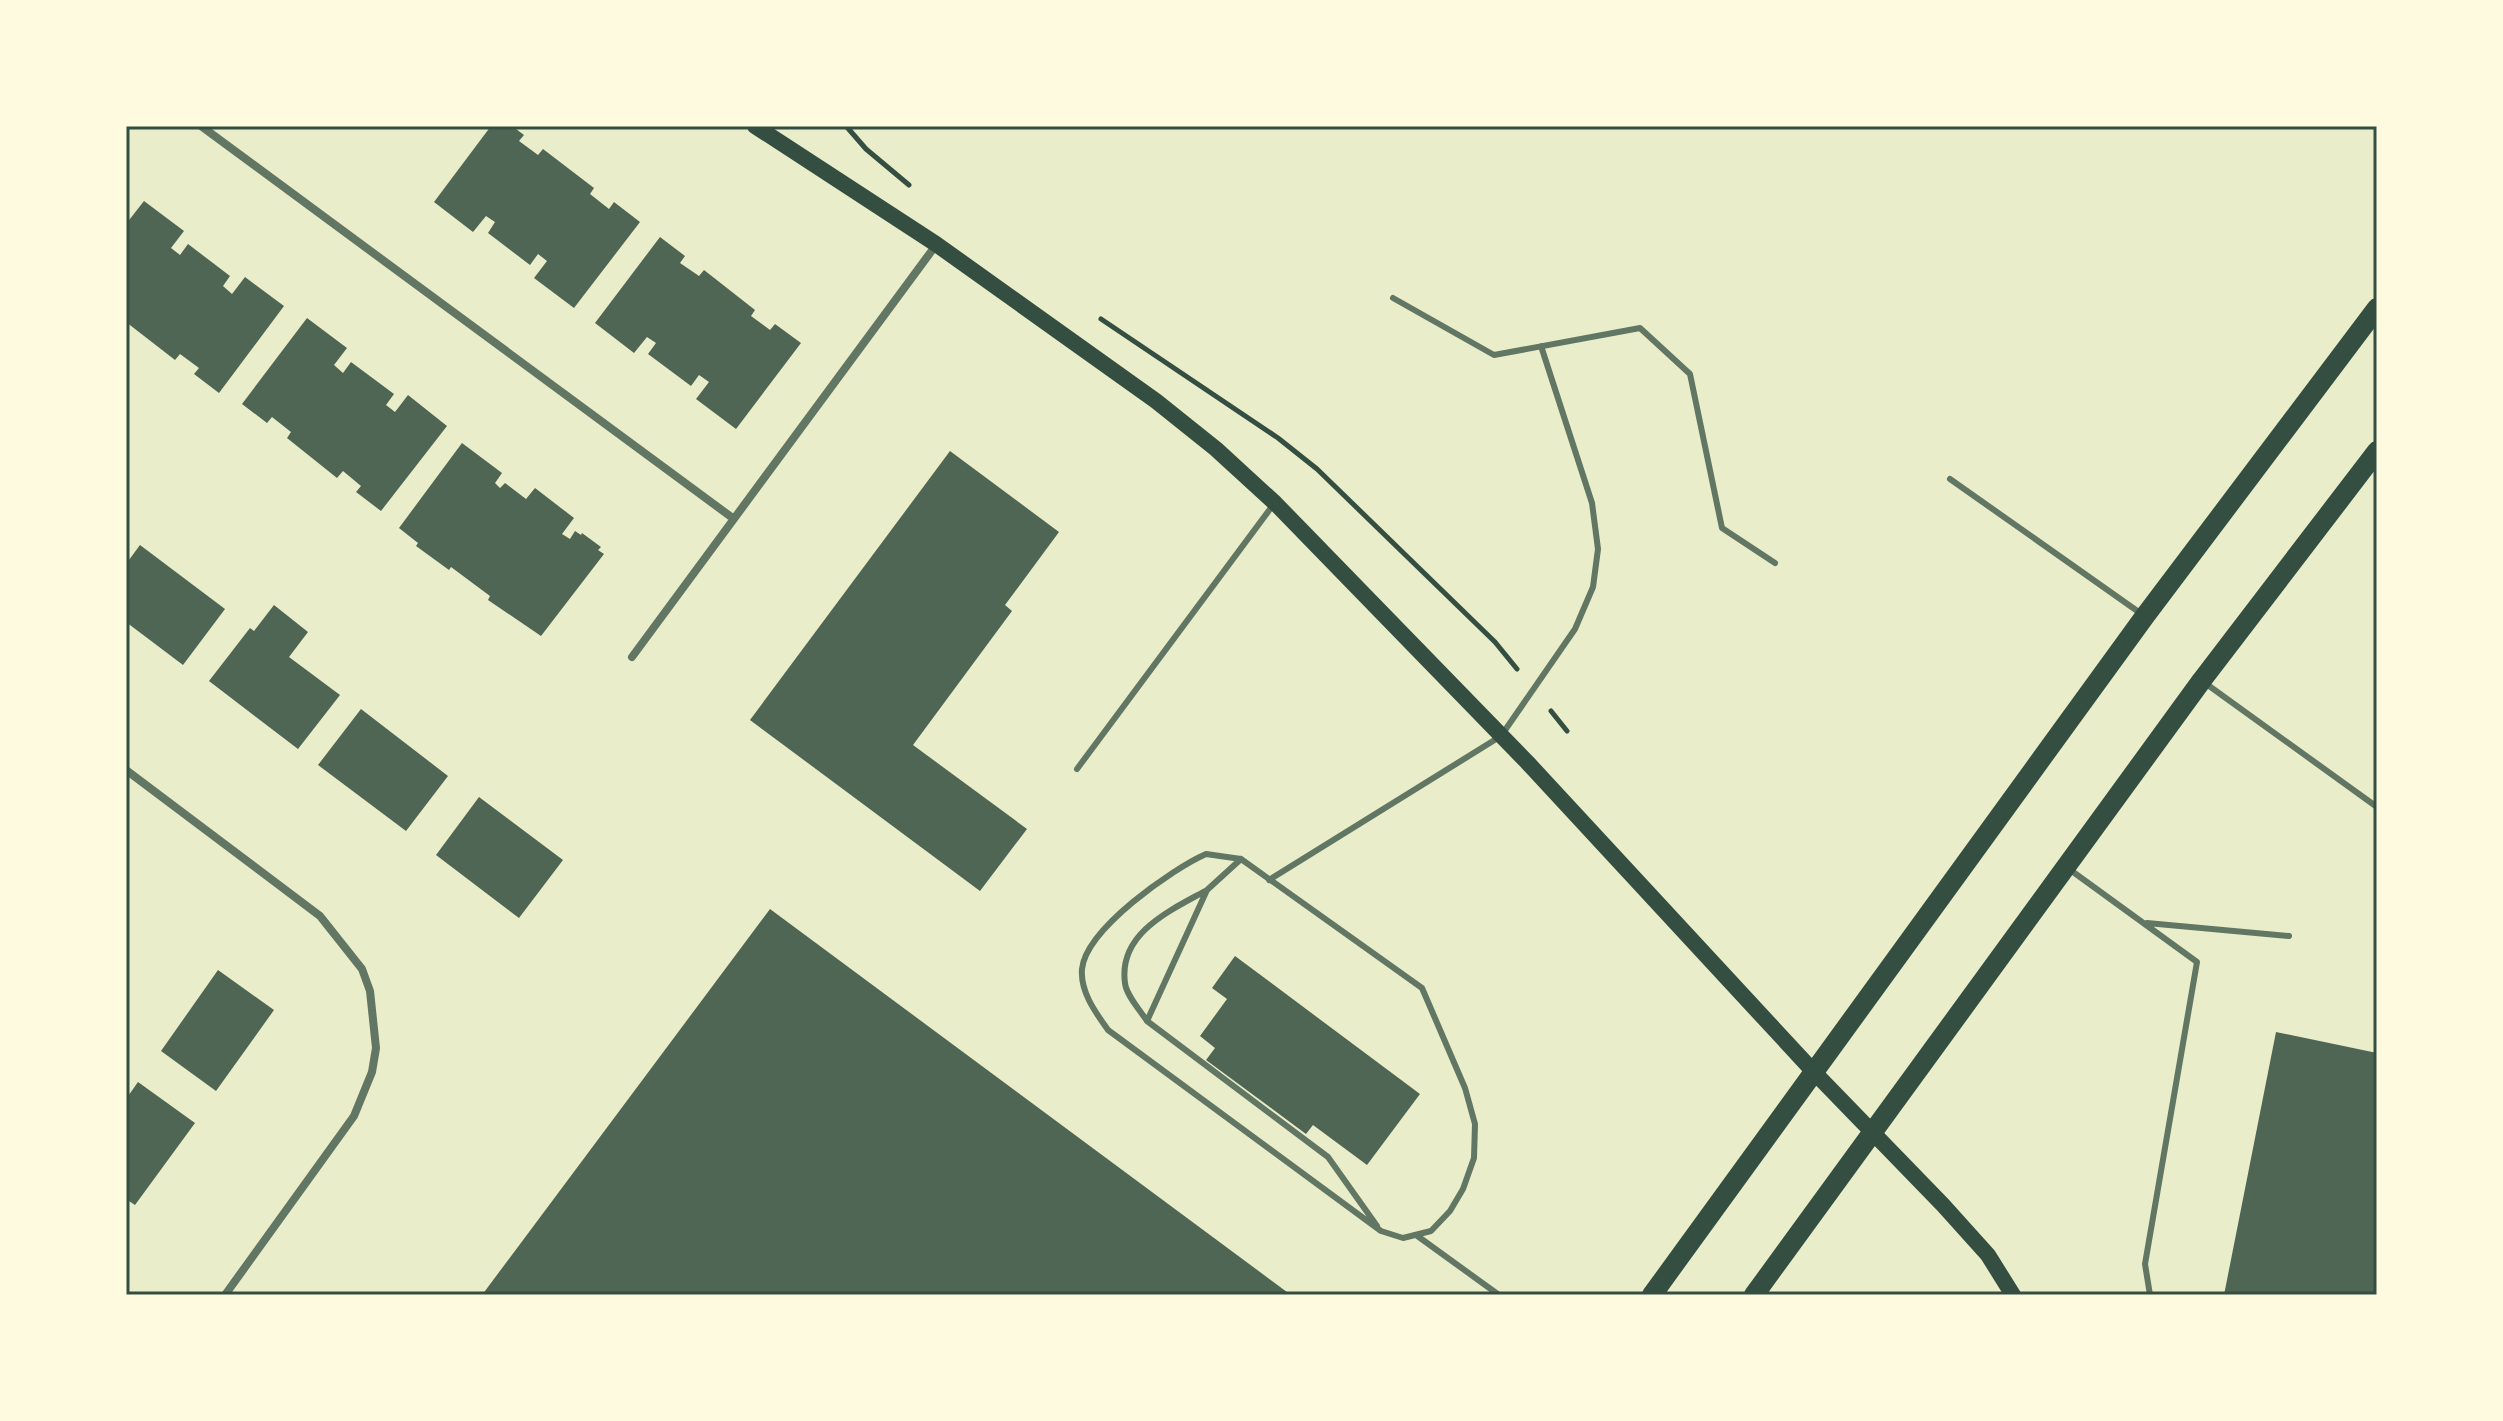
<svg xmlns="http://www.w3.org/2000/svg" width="2503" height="1421" font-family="'Fira Sans',sans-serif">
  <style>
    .building { fill: #4f6655 }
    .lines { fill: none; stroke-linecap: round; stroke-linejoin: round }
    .path { stroke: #344e41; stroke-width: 5 }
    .service { stroke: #617663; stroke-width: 6 }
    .minor { stroke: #617663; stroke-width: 8 }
    .secondary { stroke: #344e41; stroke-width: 16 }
    .primary { stroke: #344e41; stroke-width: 20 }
    .neatline { fill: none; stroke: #344e41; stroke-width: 3 }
  </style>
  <rect width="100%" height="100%" fill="#e9edc9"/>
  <path class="building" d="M491,126H512L524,135L519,141L538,155L543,149L594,188L590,194L609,209L614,202L640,222L574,308L534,278L547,261L538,254L530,265L488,233L495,222L486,216L473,232L434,202Z
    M144,201L184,231L171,248L180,255L188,244L230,276L223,286L232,294L245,277L284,306L219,393L194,374L199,368L180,354L175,360L126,322L128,315L126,313V224Z
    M660,237L685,256L680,263L699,276L704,270L755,310L751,316L770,330L775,324L801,343L736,429L696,399L709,382L699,375L691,386L648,354L656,343L647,337L634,353L595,323Z
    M307,318L347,348L334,365L343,373L351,362L394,394L386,405L395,412L408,395L447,426L381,511L356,492L361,486L343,471L337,478L287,438L291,432L272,417L267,423L242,404Z
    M462,443L502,473L495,483L500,488L505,483L526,499L535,488L574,518L562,534L570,539L575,531L581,535L582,533L601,547L598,550L604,554L541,636L488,600L490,596L451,567L449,570L416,546L418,543L399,528Z
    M950,451L1059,532L1005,605L1012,611L913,745L1027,829L980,891L750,720Z
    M140,545L225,609L183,665L126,622V564Z
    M274,605L308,632L289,657L340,695L298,749L209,681L250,628L254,631Z
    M361,709L448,776L406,831L318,765Z
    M479,797L563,860L519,918L436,855Z
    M770,909L1291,1295H482Z
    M1235,956L1420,1094L1367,1165L1313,1125L1306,1134L1206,1060L1215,1048L1200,1036L1227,999L1212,988Z
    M218,970L274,1010L216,1091L161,1051Z
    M2276,1032L2377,1053L2374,1092L2377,1093V1295H2224Z
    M138,1082L195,1123L135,1205L126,1199V1099Z"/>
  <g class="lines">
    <path class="path" d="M846,126L866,149L909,185
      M1101,319L1278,438L1317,469L1495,642L1517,669
      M1551,711L1567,731"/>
    <path class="service" d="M1393,298L1494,355L1640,328L1690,374L1722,528L1775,563
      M1950,479L2143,615
      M2205,683L2377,807
      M1077,769L1273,505
      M1206,854L1241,859L1422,988L1465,1088L1475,1124L1474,1158L1463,1189L1450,1211L1431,1231L1403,1238L1381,1231L1108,1030C1096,1013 1080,992 1082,969C1086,929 1172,869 1206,854Z
      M1241,859L1207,890L1147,1021L1328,1157L1377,1226
      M2069,869L2197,962L2145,1264L2150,1295
      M1269,880L1501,736L1575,629L1593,587L1598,549L1592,503L1541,346
      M2147,923L2289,936
      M1147,1021C1140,1010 1126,995 1125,983C1118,933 1171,910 1207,890
      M1416,1235L1499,1295"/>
    <path class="minor" d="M201,126L734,519
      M632,657L936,245
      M126,770L320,916L362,969L370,991L376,1048L372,1072L354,1116L225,1295"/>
    <path class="secondary" d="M755,126L936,244L1156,401L1216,449L1275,503L1527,762L1813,1071L1943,1205L1988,1255L2013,1295"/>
    <path class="primary" d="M1652,1295L2145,616L2377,308
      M1754,1295L2202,680L2377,451"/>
  </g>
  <rect width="2503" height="1421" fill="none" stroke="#fefae0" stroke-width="256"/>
  <rect x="128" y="128" width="2247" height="1165" class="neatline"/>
</svg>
